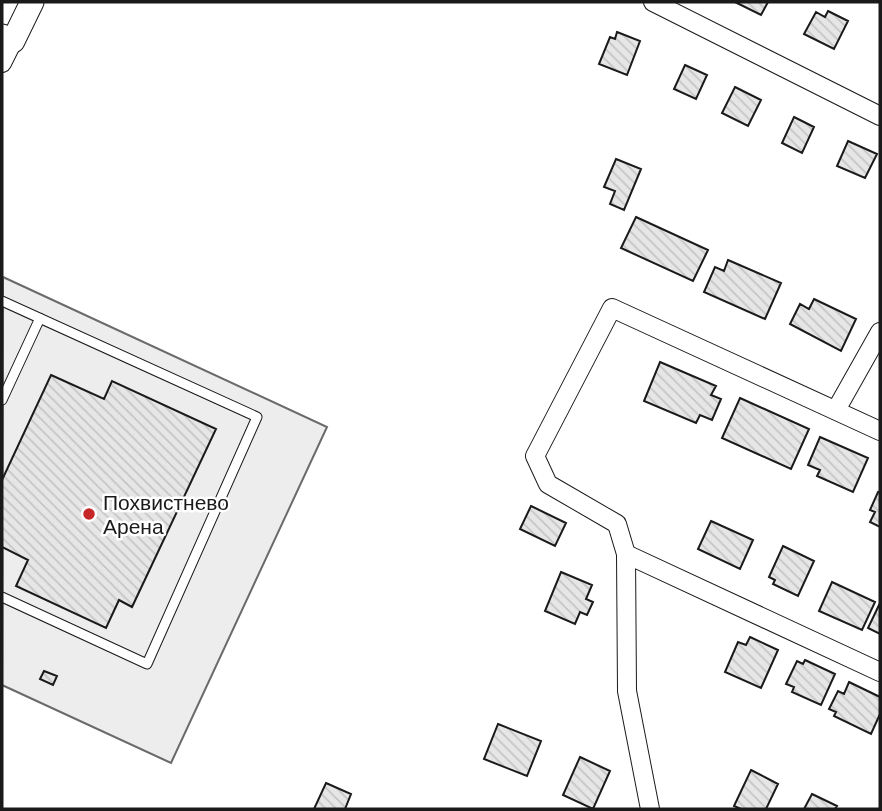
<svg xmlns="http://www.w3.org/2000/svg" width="882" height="811" font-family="'Work Sans',sans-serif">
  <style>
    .pitch { fill: #ededed; stroke: #6a6a6a; stroke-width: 2 }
    .building { fill: url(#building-back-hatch); stroke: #1a1a1a; stroke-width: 2 }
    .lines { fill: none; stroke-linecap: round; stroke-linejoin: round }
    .service-casing { stroke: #1a1a1a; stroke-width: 11 }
    .minor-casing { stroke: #1a1a1a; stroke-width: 20 }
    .tertiary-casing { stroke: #1a1a1a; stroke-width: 25 }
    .service { stroke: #fff; stroke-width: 9 }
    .minor { stroke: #fff; stroke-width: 18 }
    .tertiary { stroke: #fff; stroke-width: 23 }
    .poi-dot { fill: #c62828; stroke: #fff; stroke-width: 2.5 }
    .labels { text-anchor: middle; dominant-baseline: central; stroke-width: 5; stroke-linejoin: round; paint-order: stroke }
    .poi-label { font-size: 21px; fill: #1a1a1a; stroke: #fff; text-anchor: start }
  </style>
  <defs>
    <pattern id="building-back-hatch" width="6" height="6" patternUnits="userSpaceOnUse" patternTransform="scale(1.75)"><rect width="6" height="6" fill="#e6e6e6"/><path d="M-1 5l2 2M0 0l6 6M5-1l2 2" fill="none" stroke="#c5c5c5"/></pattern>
  </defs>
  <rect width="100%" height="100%" fill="#fff"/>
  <path class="pitch" d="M3,277L327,427L171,763L2,685Z"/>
  <path class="building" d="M735,2H768L761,15Z
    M828,11L848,21L834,49L804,34L816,12L825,17Z
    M617,32L640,41L627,75L599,64L610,37L615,39Z
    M685,65L707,75L696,99L674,89Z
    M735,87L761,100L748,126L722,113Z
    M794,117L814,127L802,153L782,143Z
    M848,141L877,154L865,178L837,166Z
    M616,159L641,169L624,210L610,204L615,191L604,187Z
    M636,217L708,250L693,281L621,248Z
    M728,260L781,283L765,319L704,292L715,267L724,271Z
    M814,299L856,319L841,351L790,324L800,304L809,309Z
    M660,362L716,386L711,395L721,399L712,420L700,415L696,423L644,401Z
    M51,375L104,399L112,381L216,429L132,607L119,600L106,628L16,586L28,560L2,547V480Z
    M740,398L809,429L791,469L722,438Z
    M820,437L868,458L853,492L817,476L820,470L808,465Z
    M878,492L880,493V527L870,522L875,512L870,510Z
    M531,506L566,523L555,546L520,529Z
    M711,521L753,540L740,569L698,549Z
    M783,546L814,561L798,596L773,584L775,580L769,577Z
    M561,572L592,585L586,599L593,602L587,615L580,612L575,624L545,611Z
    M832,582L875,602L862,630L819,611Z
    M880,603V634L868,628Z
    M750,637L778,650L761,688L725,672L738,642L746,645Z
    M805,660L835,674L821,705L792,692L794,687L786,684L797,661L803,664Z
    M44,671L57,676L53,685L40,679Z
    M849,682L880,697V714L871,734L834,716L836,712L829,709L838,691L844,694Z
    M498,724L541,741L527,776L484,759Z
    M580,757L610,771L593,809L563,795Z
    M751,770L778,784L766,809H741L734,806Z
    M326,783L351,794L345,809H314Z
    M812,794L837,806L835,809H804Z"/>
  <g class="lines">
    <defs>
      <path id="service" d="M2,301L257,417L147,664L2,597
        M2,400L40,318"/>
      <path id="minor" d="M653,2L880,116
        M2,63L13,41
        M836,410L880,332
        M626,554L880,672
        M650,809L627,691L626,554L617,524L548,484L535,456L612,308L880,431"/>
      <path id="tertiary" d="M2,36L13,41L32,2"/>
    </defs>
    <use href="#service" class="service-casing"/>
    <use href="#minor" class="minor-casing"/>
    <use href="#tertiary" class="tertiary-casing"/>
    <use href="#service" class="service"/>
    <use href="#minor" class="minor"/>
    <use href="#tertiary" class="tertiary"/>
  </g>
  <circle class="poi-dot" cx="89" cy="514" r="7"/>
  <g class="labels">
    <g class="poi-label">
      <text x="103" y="502">Похвистнево<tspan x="103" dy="24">Арена</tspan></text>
    </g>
  </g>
  <rect width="882" height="811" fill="none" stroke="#1a1a1a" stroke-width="7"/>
</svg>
